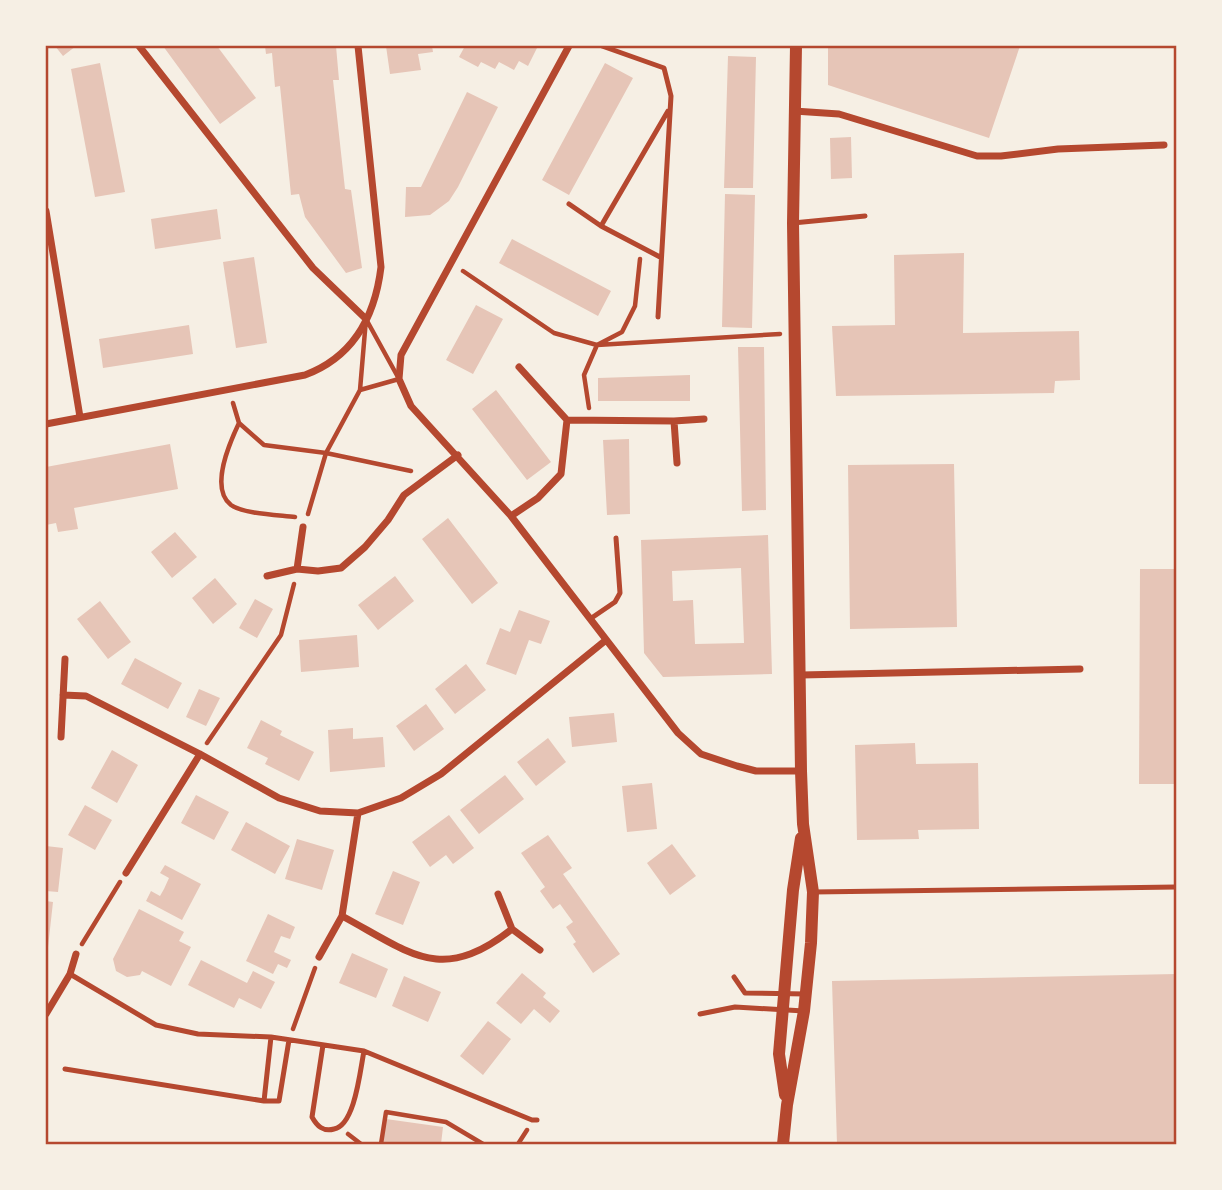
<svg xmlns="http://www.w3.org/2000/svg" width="1222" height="1190" font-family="'PT Sans Narrow',sans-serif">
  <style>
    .building { fill: #e6c5b7; fill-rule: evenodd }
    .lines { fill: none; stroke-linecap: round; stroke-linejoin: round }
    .path { stroke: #b5482f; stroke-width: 4.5 }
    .service { stroke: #b5482f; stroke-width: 5 }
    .minor { stroke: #b5482f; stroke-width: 7 }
    .tertiary { stroke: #b5482f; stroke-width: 12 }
    .neatline { fill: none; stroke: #b5482f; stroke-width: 2.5 }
  </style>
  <rect width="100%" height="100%" fill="#f6efe4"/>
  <path class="building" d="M55,46H76L63,56Z
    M163,46H217L256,98L220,124Z
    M265,46H336L339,80H333L345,189L351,190L362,268L346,273L305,217L299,194L291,195L280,86L275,87L272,53L266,54Z
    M386,46H432L433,52L418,54L421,70L390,74Z
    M465,46H538L528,66L519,61L514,70L499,62L495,69L481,62L478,67L459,57Z
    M828,46H1020L989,138L828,85Z
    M728,56L756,57L753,188H724Z
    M100,63L125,192L95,197L71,69Z
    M605,63L633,78L569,195L542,180Z
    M467,92L498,107L458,187L449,201L430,215L405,217L406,187H421Z
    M851,137L852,178L831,179L830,138Z
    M725,194L755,195L752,328L722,327Z
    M217,209L221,239L155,249L151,219Z
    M512,239L611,291L598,316L499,263Z
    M964,253L963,333L1079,331L1080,380L1055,381L1054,393L836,396L832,326L895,325L894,255Z
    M254,257L267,343L236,348L223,262Z
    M476,305L503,319L473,374L446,360Z
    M189,325L193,354L103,368L99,339Z
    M738,347H764L766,510L742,511Z
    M690,375V401H598V378Z
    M496,390L551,462L527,480L472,409Z
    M629,439L630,514L607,515L603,440Z
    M170,444L178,489L74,508L78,529L58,532L56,523L46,525V467Z
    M954,464L957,627L850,629L848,465Z
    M448,518L498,583L472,604L422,539Z
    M175,532L197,557L172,578L151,552Z
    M768,535L772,674L663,677L644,653L641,540ZM741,568L744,643L695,644L693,600L673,601L672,571Z
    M1140,569H1176V784H1139Z
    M395,576L414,601L378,630L358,605Z
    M215,578L237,604L213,624L192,598Z
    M255,599L273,609L257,638L239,628Z
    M100,601L131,642L108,659L77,619Z
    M519,610L550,621L541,644L529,640L516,675L486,664L500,628L510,632Z
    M357,635L359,667L301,672L299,640Z
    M135,658L182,683L168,709L121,684Z
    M466,664L486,690L455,714L435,689Z
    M199,689L220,698L206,726L186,717Z
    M426,704L444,729L414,751L396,726Z
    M614,713L617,742L572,747L569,717Z
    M261,720L282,731L280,735L314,752L299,781L265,764L268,758L247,748Z
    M353,728V739L383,737L385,767L330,772L328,730Z
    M548,738L566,762L536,786L517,762Z
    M915,743L916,764L978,763L979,829L918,830L919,839L857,840L855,745Z
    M112,750L138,765L117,803L91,788Z
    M505,775L524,799L479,834L460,810Z
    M652,783L657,829L627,832L622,786Z
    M196,795L229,812L214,840L181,823Z
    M85,805L112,820L95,850L68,835Z
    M449,815L474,848L453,864L446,855L430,867L412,842Z
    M246,822L290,846L275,874L231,850Z
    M548,835L572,868L563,874L620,954L593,973L573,944L576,942L566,927L573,922L560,904L553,909L540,891L545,887L521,853Z
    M297,839L334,850L322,890L285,879Z
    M672,844L696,876L670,895L647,863Z
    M46,846L63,848L58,892L46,891Z
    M165,865L201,884L182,920L146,901L151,891L160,896L164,889L169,878L160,873Z
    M393,871L420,882L403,925L375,914Z
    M46,901L53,902L48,947H46Z
    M139,909L184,932L179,941L191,947L171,986L142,971L140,975L127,977L116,971L113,959Z
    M268,914L295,927L290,939L281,936L274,952L291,960L287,968L278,964L273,974L246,961Z
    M352,953L388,969L376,998L339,983Z
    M201,960L247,983L253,971L275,982L261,1009L239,998L234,1008L188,985Z
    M522,973L546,993L543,997L560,1011L550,1023L534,1009L521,1024L496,1003Z
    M1176,974V1144H837L832,981Z
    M404,976L441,992L428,1022L392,1006Z
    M488,1021L511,1039L483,1075L460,1056Z
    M386,1119L443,1127L441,1144H383Z"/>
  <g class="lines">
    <path class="path" d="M463,271L554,333L597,345L780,334
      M366,319L399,379L360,390Z
      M233,403L239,423L264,445L326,453L411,471
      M589,408L584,375L597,345L622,332L635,306L640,259
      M239,423C230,442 209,488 231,505C244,514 279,515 295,517
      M308,514L326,453L360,390
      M207,743L281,635L294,584
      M82,944L120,882
      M293,1029L315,968
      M348,1134L361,1144
      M381,1144L386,1112L446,1122L483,1144
      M518,1144L527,1130"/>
    <path class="service" d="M602,46L664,68L671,96L658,317
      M569,204L601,226L660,257
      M793,223L865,216
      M601,226L668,111
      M590,619L615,602L620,593L616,538
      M813,892L1176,887
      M70,974L156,1025L198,1034L271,1037L364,1051L532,1120H537
      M734,977L745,993L806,994
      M700,1014L735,1007L804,1011
      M323,1045L312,1117C317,1126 323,1132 334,1129C355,1125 360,1071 364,1051
      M65,1069L264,1101H279L289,1040
      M264,1101L271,1037"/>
    <path class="minor" d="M139,46L313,268L366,319
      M569,46L401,355L399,379L411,406L511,516L678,733L701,754L737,766L756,771H801
      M794,111L839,114L977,156H1001L1058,149L1164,145
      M46,211L80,417
      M567,420L674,421L704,419
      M674,421L677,463
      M46,424L305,375C353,357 375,317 381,267L358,46
      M511,516L538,498L561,474L567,420L519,367
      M297,569L303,527
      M267,576L297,569L318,571L341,568L365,547L388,520L404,495L458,455
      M801,675L1080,669
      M63,695L86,696L200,754L279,798L320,811L358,813L401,798L441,774L606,640
      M61,737L65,659
      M126,873L200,754
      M498,894L512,929L540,950
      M342,916C411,953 441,985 512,929
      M319,957L342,916L358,813
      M46,1014L70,974L76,954"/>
    <path class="tertiary" d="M785,1095L779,1054L793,890L801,838
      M783,1144L787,1105L804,1011L811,943L813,892L803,824L801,771L793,223L796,46"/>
  </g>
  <rect width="1222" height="1190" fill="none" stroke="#f6efe4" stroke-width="94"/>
  <rect x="47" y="47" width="1128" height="1096" class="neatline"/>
</svg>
